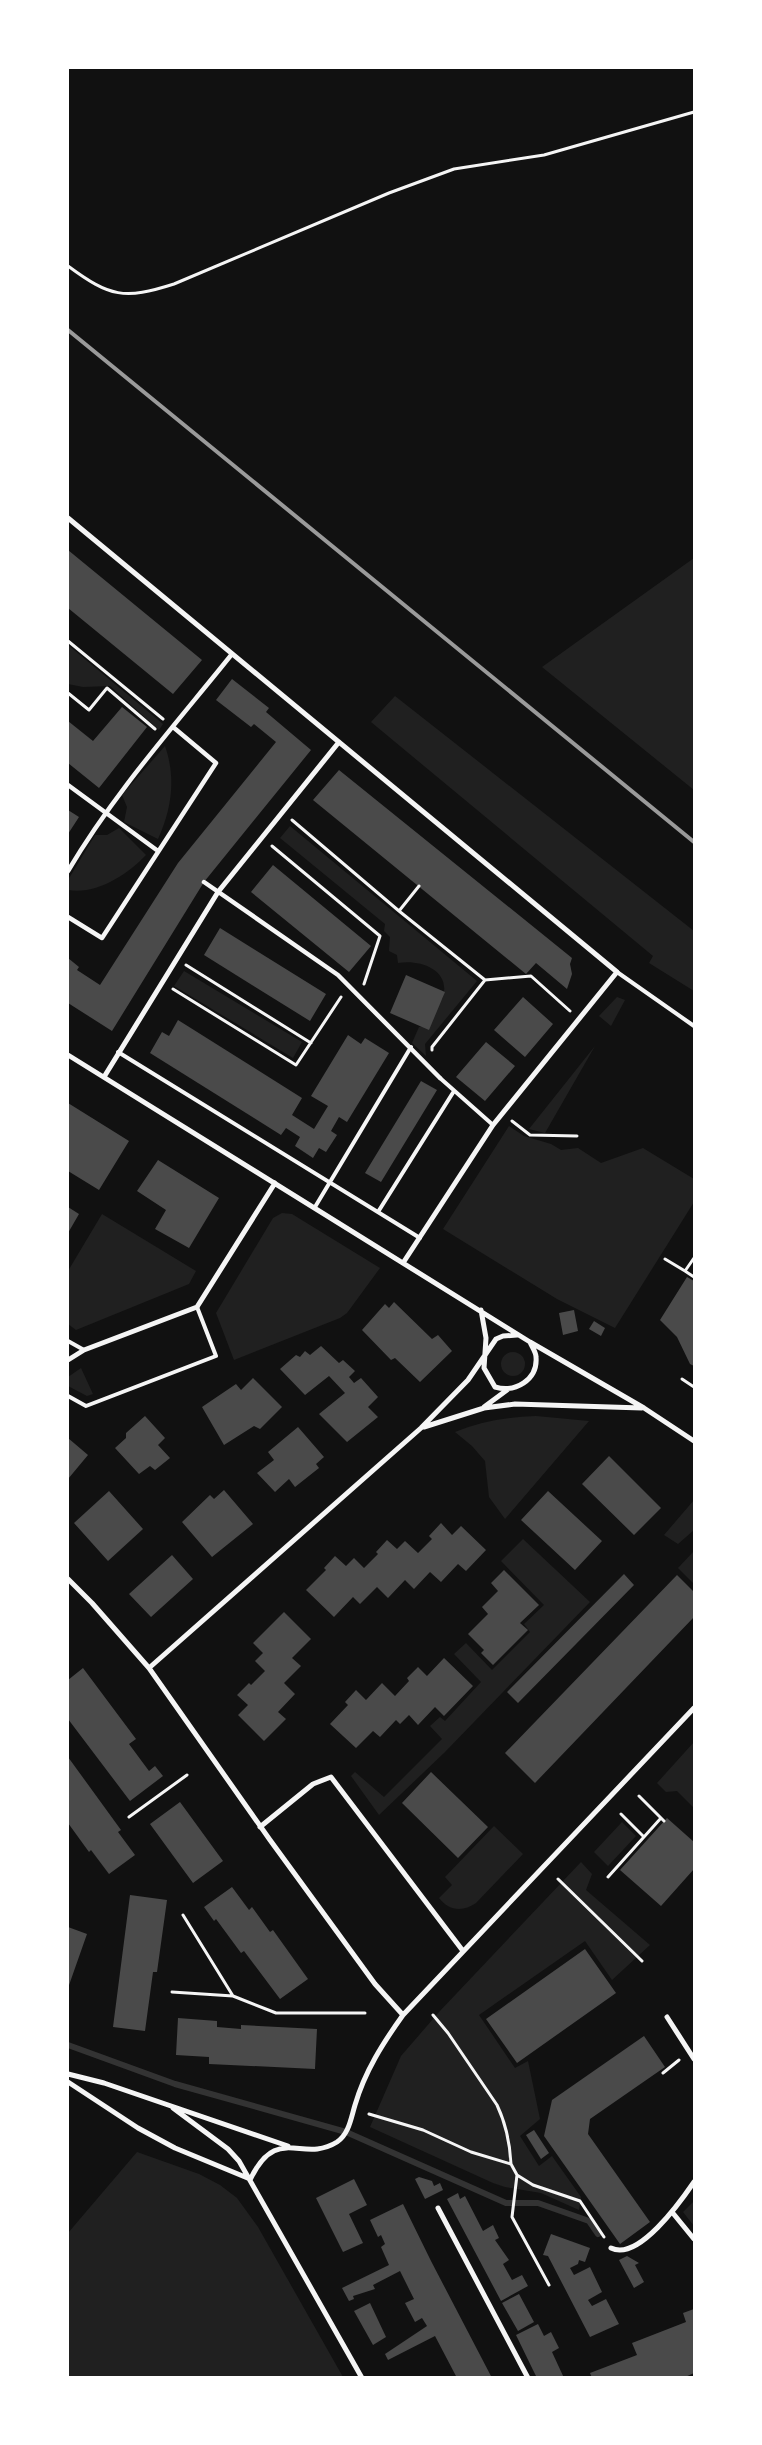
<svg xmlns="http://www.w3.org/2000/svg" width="762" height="2445" font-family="Arial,sans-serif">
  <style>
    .green { fill: #202020 }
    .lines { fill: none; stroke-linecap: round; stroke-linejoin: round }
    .stream { stroke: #333; stroke-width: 6 }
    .building { fill: #4a4a4a }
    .path { stroke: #f5f5f5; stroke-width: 3 }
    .service { stroke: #f5f5f5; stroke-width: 4 }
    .pedestrian { stroke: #f5f5f5; stroke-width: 4.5 }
    .minor { stroke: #f5f5f5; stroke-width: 5 }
    .rail { stroke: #9a9a9a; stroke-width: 4 }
  </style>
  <rect width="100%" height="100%" fill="#111"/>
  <path class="green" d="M694,558V790L542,667Z
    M68,645L163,724L159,730L110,686L83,687L68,684Z
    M395,696L694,931V991L649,963L653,956L371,722Z
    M165,746C176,778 172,808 158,839L124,822L127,807L122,795Z
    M290,826L477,981L425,1044L426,1056L412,1043L419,1027L423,1026C427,1020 442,1001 443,997C451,969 419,959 398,963L397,955L389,951L390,937L384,931L385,924L280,838Z
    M119,828L146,855C127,875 96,895 68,890V880L95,835H107Z
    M184,971L302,1042L293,1058L174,986Z
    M617,997L625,1000L611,1026L599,1016Z
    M595,1046L545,1133L529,1129Z
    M509,1126L524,1136L551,1144L561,1150L578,1148L601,1163L643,1148L694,1179V1202L615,1328L557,1299L443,1229Z
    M282,1213L292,1214L380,1268L347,1313L340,1318L234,1360L216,1313L273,1218Z
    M102,1214L196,1271L189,1284L76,1330L68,1324V1271Z
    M501 1364a12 12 0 1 1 24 0a12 12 0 1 1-24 0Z
    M81,1368L93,1394L87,1396L68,1386V1377Z
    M536,1416L589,1421L505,1519L489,1497L485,1461L472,1446L455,1432C481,1421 508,1417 536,1416Z
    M694,1500V1530L678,1544L664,1535Z
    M523,1539L590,1602L445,1752L379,1815L351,1776L355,1772L384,1797L442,1739L430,1726L440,1717L445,1721L481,1682L454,1654L466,1643L492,1670L530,1632L524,1624L544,1605L501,1561Z
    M694,1551V1584L678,1568Z
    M694,1742V1808L677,1791L666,1792L657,1783Z
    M622,1822L636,1836L608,1866L594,1852Z
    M494,1826L523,1854L476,1903C463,1912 449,1911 439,1898L452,1885L445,1877Z
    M581,1862L592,1874L586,1890L650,1945L612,1980L585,1941L479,2015L515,2068L528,2061L540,2119L520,2136L539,2166L552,2156L581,2197L579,2210L541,2193L505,2187L493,2183L370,2127L401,2056L439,2012Z
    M137,2152L199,2174L220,2185L237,2198L258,2227L343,2377H68V2233Z
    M694,2201V2226L683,2212Z"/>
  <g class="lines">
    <path class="stream" d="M68,2045L175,2084L346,2132L506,2203H538L589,2221L598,2234"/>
  </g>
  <path class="building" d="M68,550L202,660L173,694L68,608Z
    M232,679L269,708L266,712L311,750L204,882L112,1031L68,1003V958L79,967L77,970L100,985L178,863L276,742L254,724L251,727L216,700Z
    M122,707L147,727L99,788L68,763V721L93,741Z
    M339,770L572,958L570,964L572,974L567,989L536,963L526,974L313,800Z
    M68,810L79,817L68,834Z
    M273,865L371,946L349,972L251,892Z
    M220,928L326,994L310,1021L204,955Z
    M406,975L445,992L429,1030L390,1013Z
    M523,997L553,1024L525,1057L494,1030Z
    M178,1020L302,1098L292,1115L314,1129L328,1106L311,1096L348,1035L361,1044L365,1038L389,1053L347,1122L339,1117L331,1131L337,1135L326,1152L319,1148L313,1158L295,1146L300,1137L286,1128L281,1135L150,1053L162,1032L169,1036Z
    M486,1042L515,1066L485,1101L456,1077Z
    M421,1081L437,1090L381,1182L365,1173Z
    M68,1103L129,1141L99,1190L68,1171Z
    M158,1160L219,1198L189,1248L155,1229L166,1210L137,1191Z
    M68,1207L79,1214L68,1233Z
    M687,1277L694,1281V1366L690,1364L677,1337L660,1320Z
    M394,1302L432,1339L438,1335L452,1351L420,1382L395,1358L391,1360L362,1330L385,1304L389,1308Z
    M574,1310L578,1331L563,1335L559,1313Z
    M594,1321L605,1328L601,1336L589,1329Z
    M321,1346L339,1363L343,1360L355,1371L349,1377L354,1383L361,1378L378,1397L368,1407L378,1417L347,1442L319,1414L345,1393L329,1376L305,1395L280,1369L296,1355L300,1357L305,1351L310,1355Z
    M253,1378L282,1407L260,1429L254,1426L224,1445L202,1407L236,1384L241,1390Z
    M145,1416L165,1438L158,1445L170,1458L155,1470L150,1466L139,1474L115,1448L126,1438V1433Z
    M298,1427L324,1457L316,1464L319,1468L295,1487L289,1479L275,1492L257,1473L274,1460L268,1452Z
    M68,1438L88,1455L68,1479Z
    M609,1456L661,1508L634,1535L582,1484Z
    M224,1490L253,1524L212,1557L182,1522L210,1495L214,1499Z
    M109,1491L143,1529L108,1561L74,1523Z
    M548,1491L602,1541L575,1570L521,1520Z
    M441,1523L452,1535L461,1526L486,1550L466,1571L458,1564L441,1582L430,1572L414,1589L405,1580L388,1598L377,1587L360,1604L353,1597L334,1617L306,1590L326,1570L324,1568L335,1556L346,1566L354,1558L364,1568L378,1554L376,1552L387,1540L397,1549L405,1541L418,1553L432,1539L429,1536Z
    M172,1555L193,1579L151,1617L129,1594Z
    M504,1570L539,1605L520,1623L528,1630L493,1665L481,1653L484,1650L468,1634L488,1614L482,1607L498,1591L491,1583Z
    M624,1574L634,1585L518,1703L507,1692Z
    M677,1575L694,1592V1617L535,1783L505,1753Z
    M284,1612L311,1639L292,1658L301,1666L284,1683L295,1694L278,1712L286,1719L264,1741L238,1715L248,1705L237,1695L249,1683L251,1685L265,1671L255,1661L263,1653L253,1643Z
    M444,1658L473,1686L444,1716L435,1707L418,1725L409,1715L400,1724L396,1720L380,1737L373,1731L356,1748L330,1724L348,1705L345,1702L356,1690L366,1700L382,1683L395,1696L409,1681L407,1678L418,1667L427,1676Z
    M83,1668L136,1739L129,1744L149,1771L155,1766L163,1776L130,1801L68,1719V1680Z
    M68,1757L121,1830L118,1832L135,1855L109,1874L91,1850L89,1852L68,1823Z
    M431,1772L488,1827L458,1858L402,1803Z
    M180,1802L223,1861L193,1883L150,1824Z
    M667,1818L694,1842V1869L661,1906L620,1870Z
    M232,1887L249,1910L252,1907L270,1932L273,1930L308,1979L280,1999L244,1951L241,1953L216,1919L214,1921L204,1907Z
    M130,1895L167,1900L157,1972H153L145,2031L113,2027Z
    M68,1927L87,1934L68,1988Z
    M585,1949L616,1993L517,2063L486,2019Z
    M178,2018L217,2021V2027L241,2029V2025L317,2029L315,2069L209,2064V2057L176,2055Z
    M644,2036L665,2067L590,2119L588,2134L650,2222L620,2244L544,2136L552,2100Z
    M534,2130L549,2153L541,2159L526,2135Z
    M419,2177L432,2181L434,2186L440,2183L443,2190L425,2199L415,2179Z
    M354,2179L367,2205L349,2214L363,2243L343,2252L316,2198Z
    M458,2193L460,2199L465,2196L483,2231L493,2225L499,2238L495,2240L509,2260L503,2264L512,2280L522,2275L528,2286L501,2301L447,2199Z
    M403,2204L431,2261L492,2378H457L435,2336L388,2360L385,2354L427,2326L422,2318L415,2322L405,2303L414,2299L400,2271L373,2285L375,2289L353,2296L354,2299L349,2301L342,2288L389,2265L381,2247L385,2244L381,2235L378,2237L370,2220Z
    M551,2234L590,2248L585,2262L579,2260L578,2264L570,2268L574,2275L590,2267L602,2292L588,2300L592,2306L606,2299L619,2324L590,2337L548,2256L543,2255Z
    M627,2256L639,2263L635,2265L644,2282L634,2288L619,2260Z
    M519,2294L534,2322L518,2331L502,2303Z
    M370,2303L386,2337L373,2345L354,2311Z
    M694,2309V2373L683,2378H592L590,2373L637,2355L632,2343L686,2322L683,2313Z
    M538,2324L544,2336L551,2332L559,2348L552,2352L564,2378H537L533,2370L516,2335Z"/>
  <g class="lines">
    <path class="path" d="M68,266C110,297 124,300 174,284L389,193L454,169L544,155L694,112
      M68,641L163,719
      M68,693L89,710L107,688L155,729
      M292,820L399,911L485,980L432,1047V1050
      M272,846L380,936L364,984
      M399,911L419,886
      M186,965L311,1043
      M485,980L531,976L570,1011
      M173,989L296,1065L341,997
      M512,1121L530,1135L577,1136
      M665,1259L685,1271L694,1258
      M685,1271L694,1277
      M682,1379L694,1387
      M639,1796L664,1821
      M621,1814L644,1837
      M129,1817L187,1775
      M608,1877L661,1818
      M558,1879L642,1961
      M183,1915L233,1996L276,2013H365
      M172,1992L233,1996
      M433,2015L448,2033L497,2105C506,2124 510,2143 511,2164
      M663,2073L679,2060
      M369,2114L423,2130L471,2152L511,2164L517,2175L533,2185L580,2201L604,2237
      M517,2175L512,2217L549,2285"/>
    <path class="service" d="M617,972L694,1026
      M118,1052L420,1238
      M440,1078L493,1125
      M315,1207L411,1047
      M378,1212L454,1091
      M68,1341L84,1350
      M68,1396L86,1406L216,1356L197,1307"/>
    <path class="pedestrian" d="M68,785L158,851
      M68,871C114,793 175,725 232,654
      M204,882L338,975L440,1078
      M68,917L102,938L216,763L173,727"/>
    <path class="minor" d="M68,518L617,972L493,1125L403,1263
      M68,1055L530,1342L644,1408L694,1441
      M104,1077L218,892L339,742
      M481,1310L486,1338L484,1368L495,1387C515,1393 538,1380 536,1357C536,1352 532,1347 530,1342
      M68,1360L84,1350L197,1307L275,1183
      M484,1407L507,1390
      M424,1427L484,1408L515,1404L642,1408
      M68,1579L92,1603L149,1668L270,1840L375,1984L403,2015
      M149,1668L421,1428L468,1380L496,1339L503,1336L517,1335
      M260,1827L313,1784L331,1777L463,1951
      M667,2017L694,2059
      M68,2074L104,2083L288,2146
      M68,2082L138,2128L175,2148L250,2179
      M173,2108L228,2149L239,2161L362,2378
      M250,2180C277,2123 302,2164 337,2142C349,2134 351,2118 355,2105C365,2071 383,2043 403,2015L694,1708
      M438,2208L528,2378
      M672,2212L694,2239
      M611,2248C638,2262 681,2201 694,2182"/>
    <path class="rail" d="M68,330L694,842"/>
  </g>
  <rect width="762" height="2445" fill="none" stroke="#ffffff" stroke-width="138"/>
</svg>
